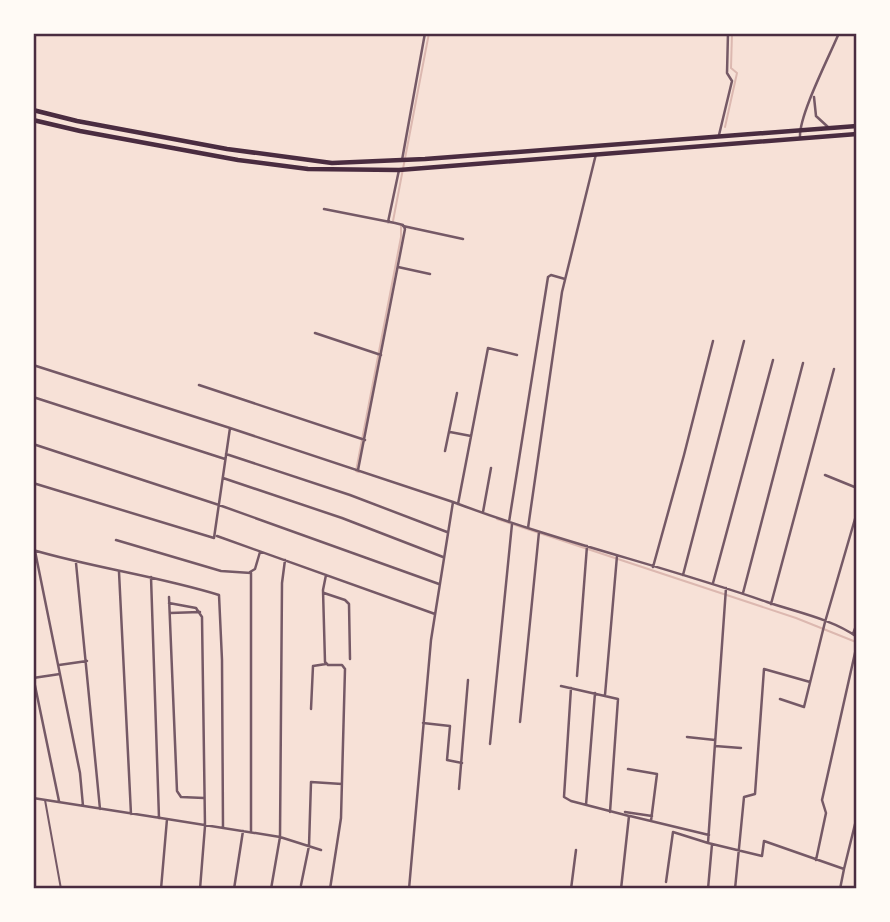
<svg xmlns="http://www.w3.org/2000/svg" width="890" height="922" font-family="Inter,sans-serif">
  <style>
    .lines { fill: none; stroke-linecap: round; stroke-linejoin: round }
    .stream { stroke: #dcb8b0; stroke-width: 2 }
    .service { stroke: #755966; stroke-width: 2 }
    .minor { stroke: #755966; stroke-width: 2.5 }
    .trunk { stroke: #4a2c40; stroke-width: 4.5 }
    .neatline { fill: none; stroke: #4a2c40; stroke-width: 2.5 }
  </style>
  <rect width="100%" height="100%" fill="#f7e1d7"/>
  <g class="lines">
    <path class="stream" d="M725,127L737,73L731,68L732,33
      M393,221L429,33
      M359,472L356,471L401,237V226
      M497,519L796,618L856,642"/>
    <path class="service" d="M45,800L61,889"/>
    <path class="minor" d="M814,97L816,116L828,127
      M719,135L732,81L727,73L728,33
      M800,137C799,115 829,57 839,33
      M402,160L425,33
      M324,209L395,223L403,225L405,229L358,470
      M388,222L399,170
      M403,226L463,239
      M398,267L430,274
      M315,333L381,355
      M33,365L230,428
      M199,385L365,440
      M33,397L225,459
      M450,432L471,436
      M33,444L219,505L439,584
      M445,451L457,393
      M226,454L350,495L447,532
      M825,475L857,488
      M223,478L342,518L443,557
      M33,483L214,538L230,428L453,502L431,640L409,889
      M453,502C556,541 664,566 767,602C796,612 832,619 857,637
      M458,504L488,348L517,355
      M483,512L491,468
      M509,522L548,277L551,275L565,279
      M528,528L562,292L596,154
      M217,536L435,614
      M116,540L221,571L251,573V832
      M33,550C94,568 158,576 219,595L222,660L223,828
      M35,551L80,773L83,806
      M76,563L100,809
      M653,567L684,455L713,341
      M119,572L131,814
      M250,572L255,569L260,552
      M326,575L323,590L325,662L328,665H342L345,669L341,818L330,889
      M683,575L744,341
      M151,577L159,818
      M713,583L773,360
      M324,593L345,600L349,604L350,659
      M743,593L803,363
      M169,597L177,791L181,797L204,798
      M169,603L196,608L202,617L205,826L200,889
      M771,604L834,369
      M170,613L200,612
      M853,634L857,623
      M59,665L87,661
      M33,676L59,801
      M577,676L587,546
      M33,678L60,674
      M561,686L618,699L610,812
      M571,688L564,797L571,801L629,816L621,889
      M605,695L617,556
      M780,699L804,707L825,622L857,512
      M311,709L313,666L326,664
      M520,722L539,532
      M423,723L450,726L447,760L462,763
      M687,737L715,740
      M490,744L512,524
      M715,746L741,748
      M628,769L657,774L651,821
      M459,789L468,680
      M33,798L167,819L161,889
      M586,805L595,693
      M625,812L652,816
      M630,816L709,835
      M167,819L280,837L321,850
      M708,843L762,856L764,841L844,869L857,816
      M816,860L826,813L822,800L857,644
      M666,882L673,832L708,843L726,588
      M301,885L309,846L311,782L342,784
      M234,889L243,831
      M271,889L280,837L282,583L285,560
      M571,889L576,850
      M708,889L712,844
      M735,889L744,797L755,794L764,669L810,682
      M840,889L844,869"/>
    <path class="trunk" d="M33,110L77,121L227,149L332,163L425,159L857,126
      M33,120L80,131L238,160L308,169L399,170L857,134"/>
  </g>
  <rect width="890" height="922" fill="none" stroke="#fffaf5" stroke-width="70"/>
  <rect x="35" y="35" width="820" height="852" class="neatline"/>
</svg>
